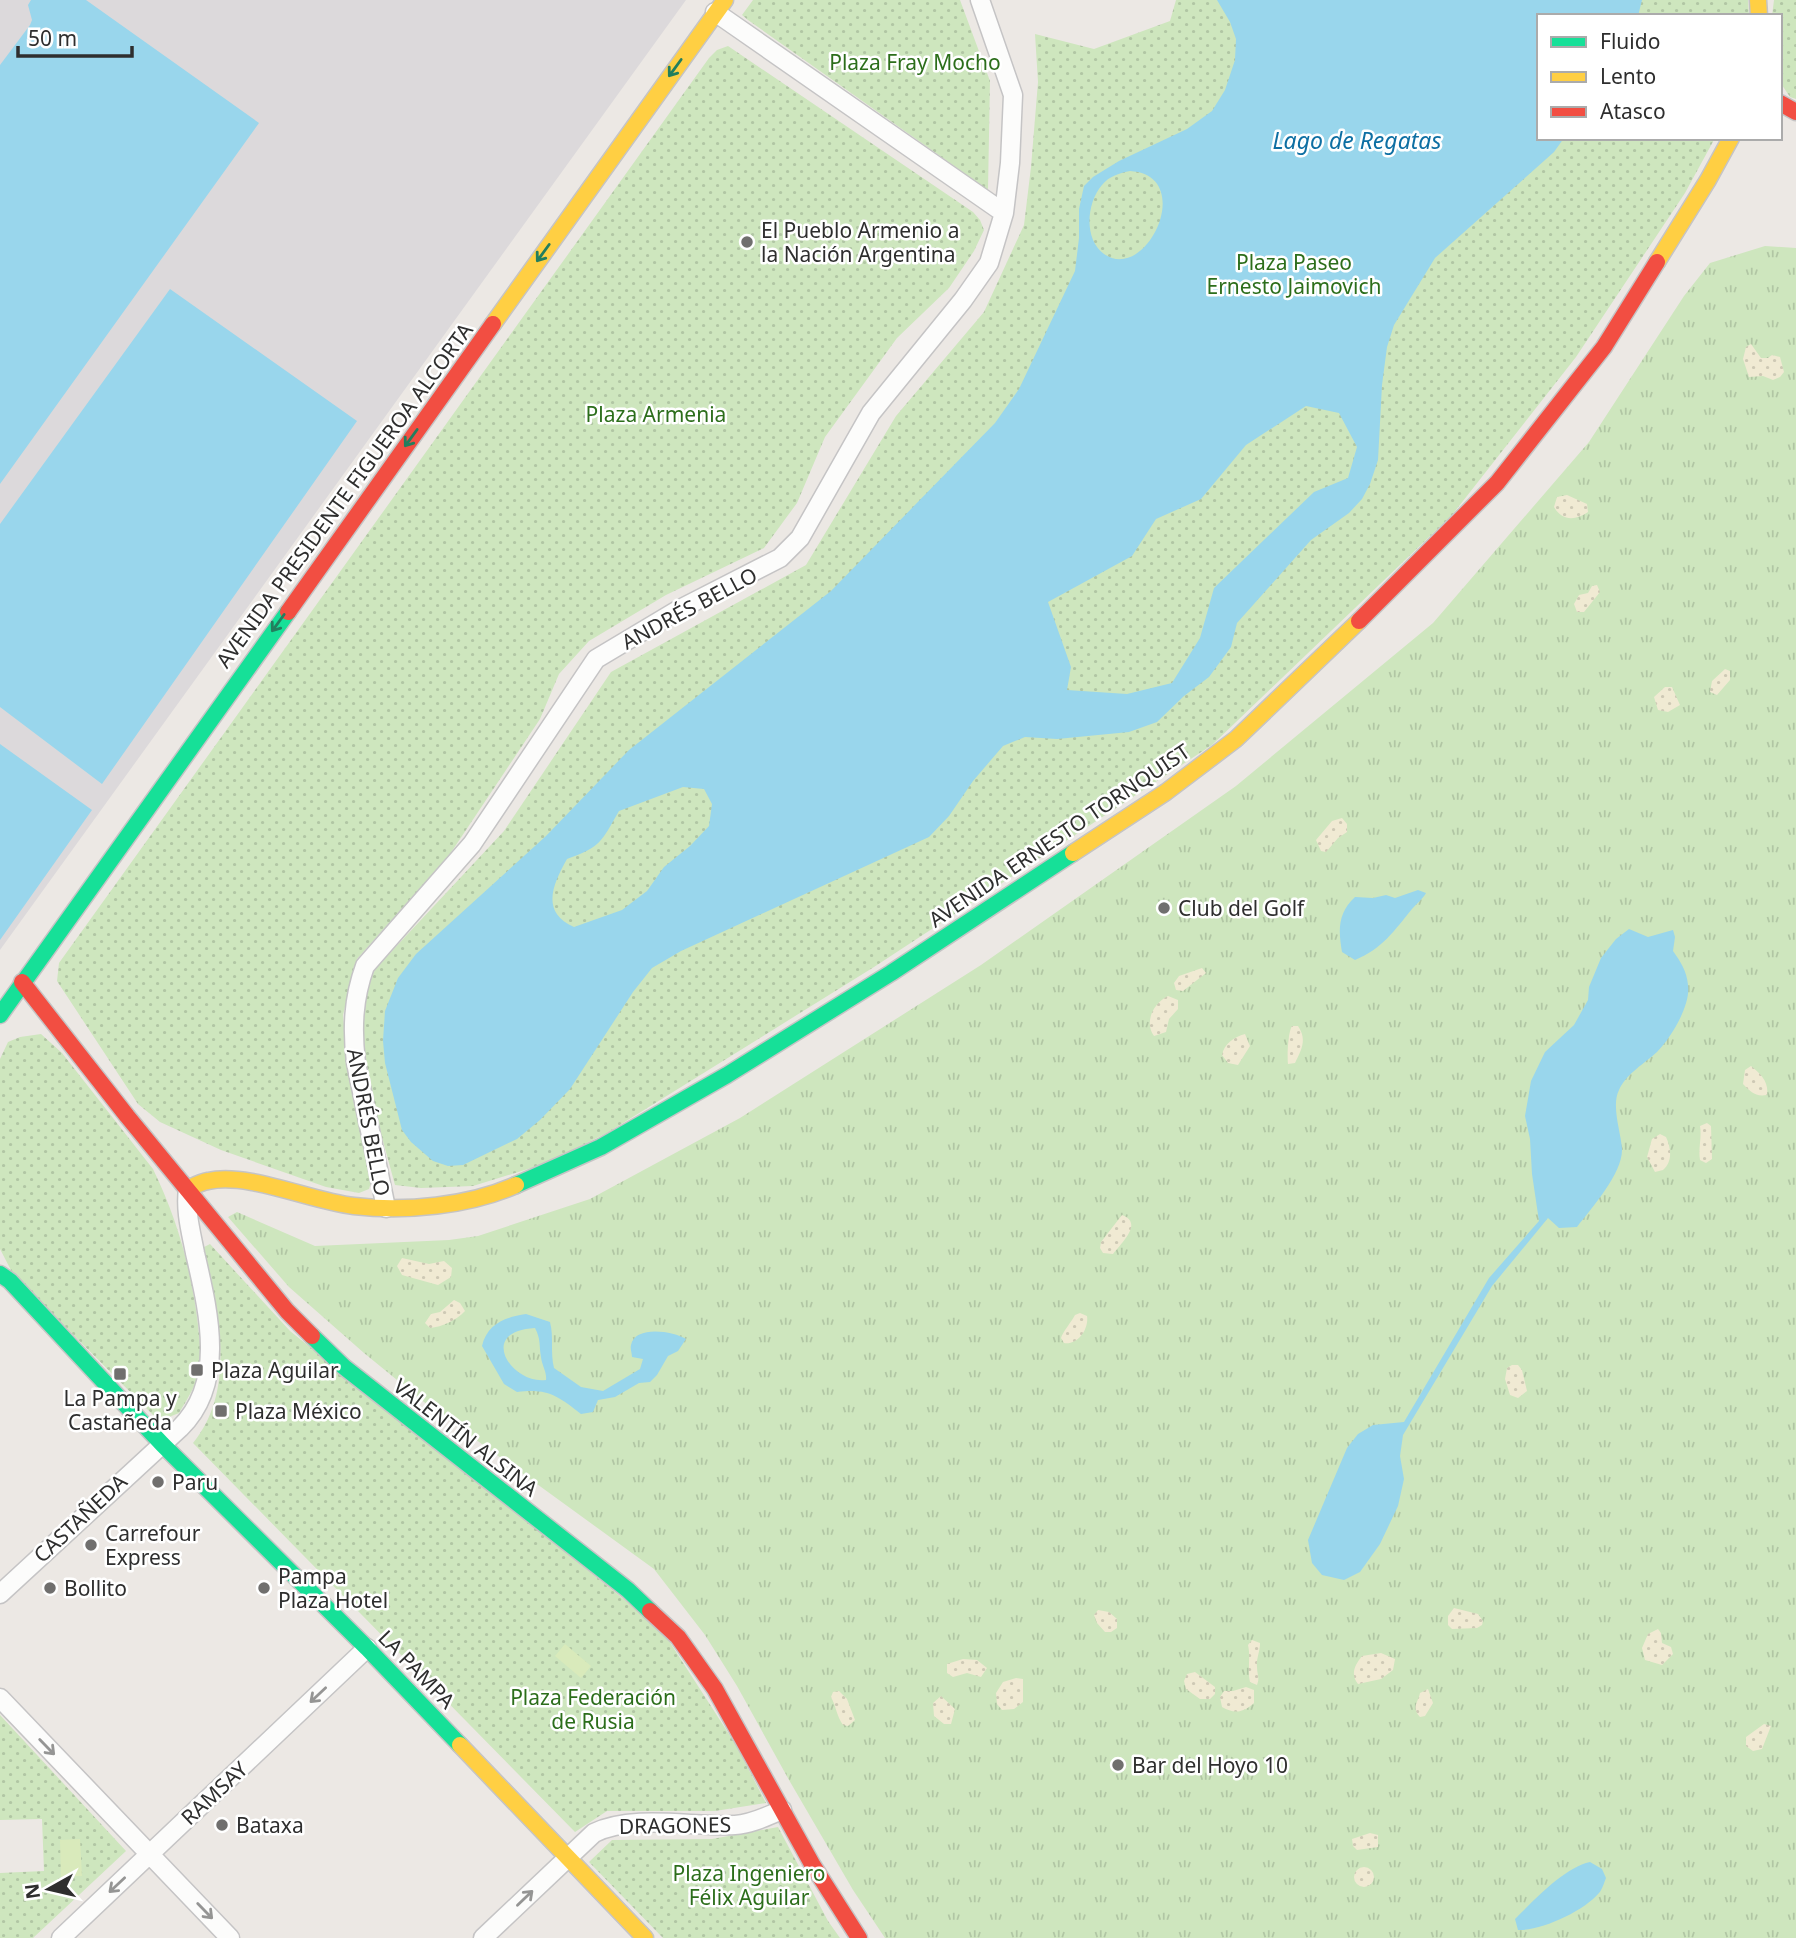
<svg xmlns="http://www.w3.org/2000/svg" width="1796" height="1938" font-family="'Noto Sans',sans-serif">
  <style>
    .industrial { fill: #dcd9db }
    .grass { fill: url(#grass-tufts) }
    .sand { fill: url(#sand-dots) }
    .park { fill: url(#park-dots) }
    .pitch { fill: #d9eabb }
    .water { fill: #99d6ec; fill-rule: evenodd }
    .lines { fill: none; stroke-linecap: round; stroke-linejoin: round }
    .street-casing { stroke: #c5c4c5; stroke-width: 21 }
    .fast-casing { stroke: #c5c4c5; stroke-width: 19 }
    .slow-casing { stroke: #c5c4c5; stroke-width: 19 }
    .jam-casing { stroke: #c5c4c5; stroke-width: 19 }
    .street { stroke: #fcfcfb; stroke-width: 18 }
    .fast { stroke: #16e098; stroke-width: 16 }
    .slow { stroke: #ffcf43; stroke-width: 16 }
    .jam { stroke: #f24e42; stroke-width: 16 }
    .oneway { stroke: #237e5e }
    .oneway2 { stroke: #959594 }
    .poi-dot { fill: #706f6e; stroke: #fff; stroke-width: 2.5 }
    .labels { text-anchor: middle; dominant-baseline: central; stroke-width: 5; stroke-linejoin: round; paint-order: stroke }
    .park-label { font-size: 21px; fill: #2c6e1b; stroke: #fff }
    .poi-label { font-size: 21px; fill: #2e2e2e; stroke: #fff; text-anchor: start }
    .street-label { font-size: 21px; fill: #2e2e2e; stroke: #fff }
    .water-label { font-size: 23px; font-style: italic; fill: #0d6fa3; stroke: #fff }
  </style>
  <defs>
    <pattern id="grass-tufts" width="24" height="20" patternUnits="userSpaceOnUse" patternTransform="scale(1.75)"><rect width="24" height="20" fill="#cee6be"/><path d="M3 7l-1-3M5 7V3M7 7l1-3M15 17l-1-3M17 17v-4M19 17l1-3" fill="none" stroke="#b1c6a4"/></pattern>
    <pattern id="sand-dots" width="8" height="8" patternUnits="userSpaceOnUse" patternTransform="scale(1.75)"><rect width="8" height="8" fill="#f0ead3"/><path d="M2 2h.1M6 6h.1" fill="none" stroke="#cec9b5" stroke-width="1.8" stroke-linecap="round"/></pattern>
    <pattern id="park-dots" width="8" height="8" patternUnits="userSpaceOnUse" patternTransform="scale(1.75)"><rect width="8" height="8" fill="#cee6be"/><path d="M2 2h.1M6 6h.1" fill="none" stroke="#b1c6a4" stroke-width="1.8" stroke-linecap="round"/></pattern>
  </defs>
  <rect width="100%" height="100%" fill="#ece8e4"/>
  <path class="industrial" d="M0,0H686L0,950Z"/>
  <path class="grass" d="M1765,246L1796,248V1938H885L853,1890L789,1780L737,1686L705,1635L654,1569L424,1402L364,1353L289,1287L228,1217L237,1212L315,1246L449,1240L478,1236L590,1199L740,1118L981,965L1236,786L1433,623L1589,442L1684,296L1710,263Z"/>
  <path class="sand" d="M1751,344L1761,358H1768L1772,355L1780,357L1784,372L1780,377L1773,380L1763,376L1749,377L1743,359L1746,347Z
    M1567,495L1587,504L1588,512C1575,521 1562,521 1554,507L1557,497Z
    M1597,585L1600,592L1584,612H1577L1574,604L1579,595L1588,593L1592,586Z
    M1725,669L1730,671V680L1717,695L1710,692L1712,681Z
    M1665,687H1672L1680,705L1668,712L1658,710L1654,697Z
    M1342,818L1347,824V832L1338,838L1326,852L1321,851L1316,840L1332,821Z
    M1202,968L1206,973L1183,991L1176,990L1174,983L1179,976Z
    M1168,996L1178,1000V1009L1169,1019L1166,1032L1154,1036C1144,1023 1153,1003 1168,996Z
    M1292,1026H1298C1307,1039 1302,1049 1295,1063L1288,1064C1287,1056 1288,1032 1292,1026Z
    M1245,1034L1250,1046L1238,1065L1228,1063L1222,1055C1224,1044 1234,1037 1245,1034Z
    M1751,1066C1761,1074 1769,1082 1767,1095C1755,1097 1751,1092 1743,1084L1745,1070Z
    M1707,1123L1711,1126L1712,1159L1706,1163L1700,1160C1698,1148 1702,1138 1700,1126Z
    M1660,1134L1666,1137C1671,1148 1673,1161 1663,1170L1655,1172L1647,1157L1652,1139Z
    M1122,1215C1144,1223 1121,1243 1113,1254L1103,1253L1100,1248L1101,1242Z
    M402,1258L429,1264L444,1261L452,1268L451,1277L438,1285L402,1275L397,1266Z
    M454,1300L460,1303L465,1311C457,1320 442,1327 430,1328L425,1323L431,1314L440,1312Z
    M1080,1313L1087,1316C1089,1329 1078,1345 1064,1343L1061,1338C1062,1333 1072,1321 1075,1315Z
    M1512,1365H1518L1522,1370L1527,1391L1518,1398L1510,1395L1505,1379L1507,1368Z
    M1454,1608L1478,1614L1483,1621L1482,1625L1477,1628L1452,1629L1448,1625V1616Z
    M1098,1610L1109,1612L1117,1619V1628L1111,1632H1105L1097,1623L1094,1615Z
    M1658,1629L1661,1633L1662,1643L1671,1647L1673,1654L1662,1665L1645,1660L1642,1648L1648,1634Z
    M1252,1640L1260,1643C1260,1652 1256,1659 1257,1667C1257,1675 1260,1677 1257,1685L1250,1682C1247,1669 1251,1658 1248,1645Z
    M1381,1653L1395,1659L1393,1670L1381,1679L1358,1684C1350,1674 1355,1665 1362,1656Z
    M963,1659L977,1660L987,1668L981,1677L967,1673L953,1677L947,1673V1664Z
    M1195,1672L1215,1687V1694L1210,1699H1200L1186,1689L1184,1681L1187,1674Z
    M1016,1678L1023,1679V1702L1014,1709L1002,1710L997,1704L996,1693L1003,1682Z
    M1246,1687L1254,1690V1703C1243,1713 1234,1714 1222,1707L1220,1697L1224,1691H1233Z
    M1428,1689L1433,1703L1425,1716L1420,1717C1411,1707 1418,1703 1420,1693Z
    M839,1691L847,1699L855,1720L848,1726L843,1725C837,1717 836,1706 831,1697L833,1692Z
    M941,1696L955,1709L951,1724H944L934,1716L933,1703Z
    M1764,1724L1771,1726L1762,1749L1753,1751L1746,1746V1737Z
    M1370,1833L1378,1835V1847L1357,1850L1353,1846L1352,1839Z
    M1354 1877a10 10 0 1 1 20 0a10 10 0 1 1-20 0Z"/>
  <path class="park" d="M753,0H960L990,81L988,190L748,20L742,15Z
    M1176,0H1748L1749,16H1539V138H1715L1685,193L1576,357L1452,515L1212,745L874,967L607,1133L544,1164L473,1186L421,1188L395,1185C380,1126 344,1023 376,968L504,831L611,672L806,565L896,416L984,312L1024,225L1031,167L1038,82L1035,34L1094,49L1170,21Z
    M1774,0H1796V99L1790,97L1780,82V16H1772Z
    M728,46L973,212L980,220L984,230L974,251L949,288L897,338L825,437L797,503L764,548L666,595L589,641L559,674L540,719L448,857L357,959L343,1015L349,1078L358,1122L374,1172L369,1189L359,1193L326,1187L221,1150L160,1122L138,1104L57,981L59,963L709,58L717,50Z
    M41,1034L62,1053L153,1169C177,1218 192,1271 198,1325C199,1337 202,1351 201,1363C199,1381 188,1398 179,1413L164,1419L153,1415L13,1274L0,1249V1059L8,1042L20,1037Z
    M210,1244L290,1331L626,1601L669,1641L736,1745L766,1803L715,1811H607L575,1832L193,1443C238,1388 217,1309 204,1247Z
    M0,1715L126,1851L33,1938H0V1873L44,1871L42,1819L0,1820Z
    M778,1827L828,1921L840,1938H663L589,1862L612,1840L712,1839Z"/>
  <path class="pitch" d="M565,1644L591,1666L581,1678L555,1656Z
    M80,1839L82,1876L61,1877L60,1840Z"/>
  <path class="water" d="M31,0H86L259,123L0,484V65L30,25L32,20L28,5Z
    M1217,0H1642L1638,16H1539V138H1564L1554,152L1435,258L1394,325L1387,347L1382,385L1378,460L1370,484L1362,499L1349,513L1311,540L1237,623L1231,647L1209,677L1184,696L1157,722L1129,732L1057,739L1025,737L1003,746L973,781L949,816L929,837L681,951L652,968L633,992L570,1089L540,1120L517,1139L463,1165L448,1166L433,1161L411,1142L402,1130L385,1063L383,1041L385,1011L398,978L416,954L546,836L629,750L831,591L995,423L1019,389L1075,271L1079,238V209L1084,186L1093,177L1119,161L1187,129L1212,111L1225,90L1235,60L1236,39L1230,22ZM1130,171C1197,175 1147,284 1104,254C1083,239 1087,202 1102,185C1109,176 1120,173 1130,171ZM1306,406L1339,413L1357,447L1348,478L1314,492L1214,588L1200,638L1172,683L1127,694L1067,690L1071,667L1048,602L1132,556L1156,519L1201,499L1246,445ZM683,787L704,789L712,804L709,826L690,846L664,867L647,891L622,910L574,927C540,912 553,884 567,859C601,847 601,842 619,811Z
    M170,289L357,421L102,784L0,707V524Z
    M0,744L92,810L0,940Z
    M1418,890L1426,893C1422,900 1417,903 1412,909C1394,931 1382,949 1355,960L1342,952C1338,929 1338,913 1355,897L1373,898L1386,895L1395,898Z
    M1629,929L1648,937L1673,930L1675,937L1673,951C1680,961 1687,971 1688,985C1691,1005 1671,1038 1657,1052C1645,1063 1626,1074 1619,1090C1611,1106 1621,1132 1622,1149C1623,1173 1591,1209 1577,1227L1559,1228L1548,1218L1492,1286L1403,1435L1400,1456L1404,1479L1398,1506L1380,1544L1360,1572L1344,1580L1322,1575L1312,1563L1308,1540L1347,1448L1358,1434L1373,1425L1404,1422L1489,1278L1539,1221L1532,1174L1530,1139L1525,1116L1531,1081L1545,1052L1574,1025L1588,1000L1589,987L1601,958L1616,939Z
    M526,1314L550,1322C554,1337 550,1352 554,1368L581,1387L603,1391L640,1369L643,1359L632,1357C632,1353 630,1349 631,1345C635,1325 673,1331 686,1339L678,1351L668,1356L657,1375L650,1382L639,1383L615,1397L598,1400L593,1412L581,1414C558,1396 548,1388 517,1392L504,1384L482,1346C487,1324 505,1317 526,1314ZM535,1328C541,1339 539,1346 541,1357C542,1366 547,1372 546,1380C512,1385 476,1331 535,1328Z
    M1590,1862L1602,1869L1606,1878C1604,1883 1602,1890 1599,1893C1584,1911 1541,1931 1518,1930L1515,1919C1533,1901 1565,1867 1590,1862Z"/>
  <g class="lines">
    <defs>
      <path id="street" d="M715,12L1004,213
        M386,1208L356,1063C352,1029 353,999 365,966L472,844L596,659L678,610L780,558L800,538L871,413L963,300L989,263L1004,213L1010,163L1013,95L980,0
        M0,1594L180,1428C227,1382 208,1310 195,1253C191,1232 185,1211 188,1189
        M0,1698L230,1938
        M61,1938L367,1648
        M483,1938L594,1833C634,1814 691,1827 735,1825C752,1824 767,1816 782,1810"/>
      <path id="fast" d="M0,1015L288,612
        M516,1185L601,1147L727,1075L891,973L1073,853
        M0,1274L10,1281L162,1444L367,1648L460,1745
        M312,1336L344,1367L628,1590L650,1611"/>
      <path id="slow" d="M1758,0L1759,16
        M1657,262L1708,180L1731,138
        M493,324L725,0
        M1073,853L1166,792L1236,739L1359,621
        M188,1189C194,1186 201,1182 208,1181C249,1172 310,1201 354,1206C405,1212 469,1206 516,1185
        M460,1745L645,1938"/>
      <path id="jam" d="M1780,103L1796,112
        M288,612L493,324
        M1359,621L1497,483L1604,347L1657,262
        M22,982L127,1116L287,1311L312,1336
        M650,1611L678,1637L715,1689L812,1864L859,1938"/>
    </defs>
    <use href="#street" class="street-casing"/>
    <use href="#fast" class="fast-casing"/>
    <use href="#slow" class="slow-casing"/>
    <use href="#jam" class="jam-casing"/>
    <use href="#street" class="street"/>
    <use href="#fast" class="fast"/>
    <use href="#slow" class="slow"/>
    <use href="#jam" class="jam"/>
  </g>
  <defs><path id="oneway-shaft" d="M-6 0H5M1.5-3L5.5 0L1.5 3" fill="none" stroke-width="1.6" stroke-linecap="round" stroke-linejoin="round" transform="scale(1.75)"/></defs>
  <g class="oneway">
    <use href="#oneway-shaft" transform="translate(675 68) rotate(126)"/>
    <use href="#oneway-shaft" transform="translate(543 253) rotate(126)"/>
    <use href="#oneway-shaft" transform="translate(411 438) rotate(126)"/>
    <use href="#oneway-shaft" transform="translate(278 623) rotate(126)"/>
  </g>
  <g class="oneway2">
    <use href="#oneway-shaft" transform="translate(318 1695) rotate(137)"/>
    <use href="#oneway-shaft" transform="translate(47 1747) rotate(46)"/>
    <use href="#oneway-shaft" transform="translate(117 1885) rotate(137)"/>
    <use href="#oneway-shaft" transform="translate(525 1898) rotate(-44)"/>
    <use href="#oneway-shaft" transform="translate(205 1911) rotate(46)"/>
  </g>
  <g class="poi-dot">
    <circle cx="747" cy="242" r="7"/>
    <circle cx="1164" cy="908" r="7"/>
    <rect x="190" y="1363" width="14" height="14" rx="3.5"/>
    <rect x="113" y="1367" width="14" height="14" rx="3.5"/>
    <rect x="214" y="1404" width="14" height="14" rx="3.5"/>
    <circle cx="158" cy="1482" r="7"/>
    <circle cx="91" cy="1545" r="7"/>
    <circle cx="50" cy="1588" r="7"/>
    <circle cx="264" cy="1588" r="7"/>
    <circle cx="1118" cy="1765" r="7"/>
    <circle cx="222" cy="1825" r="7"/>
  </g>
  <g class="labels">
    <g class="park-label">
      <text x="915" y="62">Plaza Fray Mocho</text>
      <text x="1294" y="262">Plaza Paseo<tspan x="1294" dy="24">Ernesto Jaimovich</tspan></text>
      <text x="656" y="414">Plaza Armenia</text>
      <text x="593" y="1697">Plaza Federación<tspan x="593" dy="24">de Rusia</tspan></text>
      <text x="749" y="1873">Plaza Ingeniero<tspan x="749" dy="24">Félix Aguilar</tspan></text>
    </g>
    <g class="poi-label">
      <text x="761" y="230">El Pueblo Armenio a<tspan x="761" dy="24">la Nación Argentina</tspan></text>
      <text x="1178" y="908">Club del Golf</text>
      <text x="211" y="1370">Plaza Aguilar</text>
      <text x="120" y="1398" text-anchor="middle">La Pampa y<tspan x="120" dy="24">Castañeda</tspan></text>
      <text x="235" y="1411">Plaza México</text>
      <text x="172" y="1482">Paru</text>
      <text x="105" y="1533">Carrefour<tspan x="105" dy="24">Express</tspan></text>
      <text x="278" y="1576">Pampa<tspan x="278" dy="24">Plaza Hotel</tspan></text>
      <text x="64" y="1588">Bollito</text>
      <text x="1132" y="1765">Bar del Hoyo 10</text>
      <text x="236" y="1825">Bataxa</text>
    </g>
    <g class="street-label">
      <text transform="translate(344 495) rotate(-54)">AVENIDA PRESIDENTE FIGUEROA ALCORTA</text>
      <text transform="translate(689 608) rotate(-28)">ANDRÉS BELLO</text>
      <text transform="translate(1059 835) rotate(-34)">AVENIDA ERNESTO TORNQUIST</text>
      <text transform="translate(369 1122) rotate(79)">ANDRÉS BELLO</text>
      <text transform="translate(466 1437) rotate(38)">VALENTÍN ALSINA</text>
      <text transform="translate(80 1518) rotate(-43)">CASTAÑEDA</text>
      <text transform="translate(417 1669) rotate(46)">LA PAMPA</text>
      <text transform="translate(214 1793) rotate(-43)">RAMSAY</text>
      <text transform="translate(675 1825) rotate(-1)">DRAGONES</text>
    </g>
    <g class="water-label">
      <text x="1357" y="140">Lago de Regatas</text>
    </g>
  </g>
  <rect x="1537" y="14" width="245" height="126" fill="#ffffff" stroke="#ababab" stroke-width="2"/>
  <rect x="1551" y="37" width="35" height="10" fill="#16e098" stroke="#ababab" stroke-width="2"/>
  <text x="1600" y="49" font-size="21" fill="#2e2e2e">Fluido</text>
  <rect x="1551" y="72" width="35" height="10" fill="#ffcf43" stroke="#ababab" stroke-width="2"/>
  <text x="1600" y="84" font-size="21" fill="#2e2e2e">Lento</text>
  <rect x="1551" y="107" width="35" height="10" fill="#f24e42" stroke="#ababab" stroke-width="2"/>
  <text x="1600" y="119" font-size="21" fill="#2e2e2e">Atasco</text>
  <g transform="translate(49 1889) rotate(262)" stroke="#ffffff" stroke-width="5" paint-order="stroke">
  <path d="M0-5L12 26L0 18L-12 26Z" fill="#2e2e2e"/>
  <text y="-10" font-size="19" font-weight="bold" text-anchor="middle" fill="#2e2e2e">N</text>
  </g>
  <path d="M18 46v10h114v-10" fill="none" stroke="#2e2e2e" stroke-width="3.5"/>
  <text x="28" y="46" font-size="21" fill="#2e2e2e" stroke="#ffffff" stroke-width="5" paint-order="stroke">50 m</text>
</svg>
